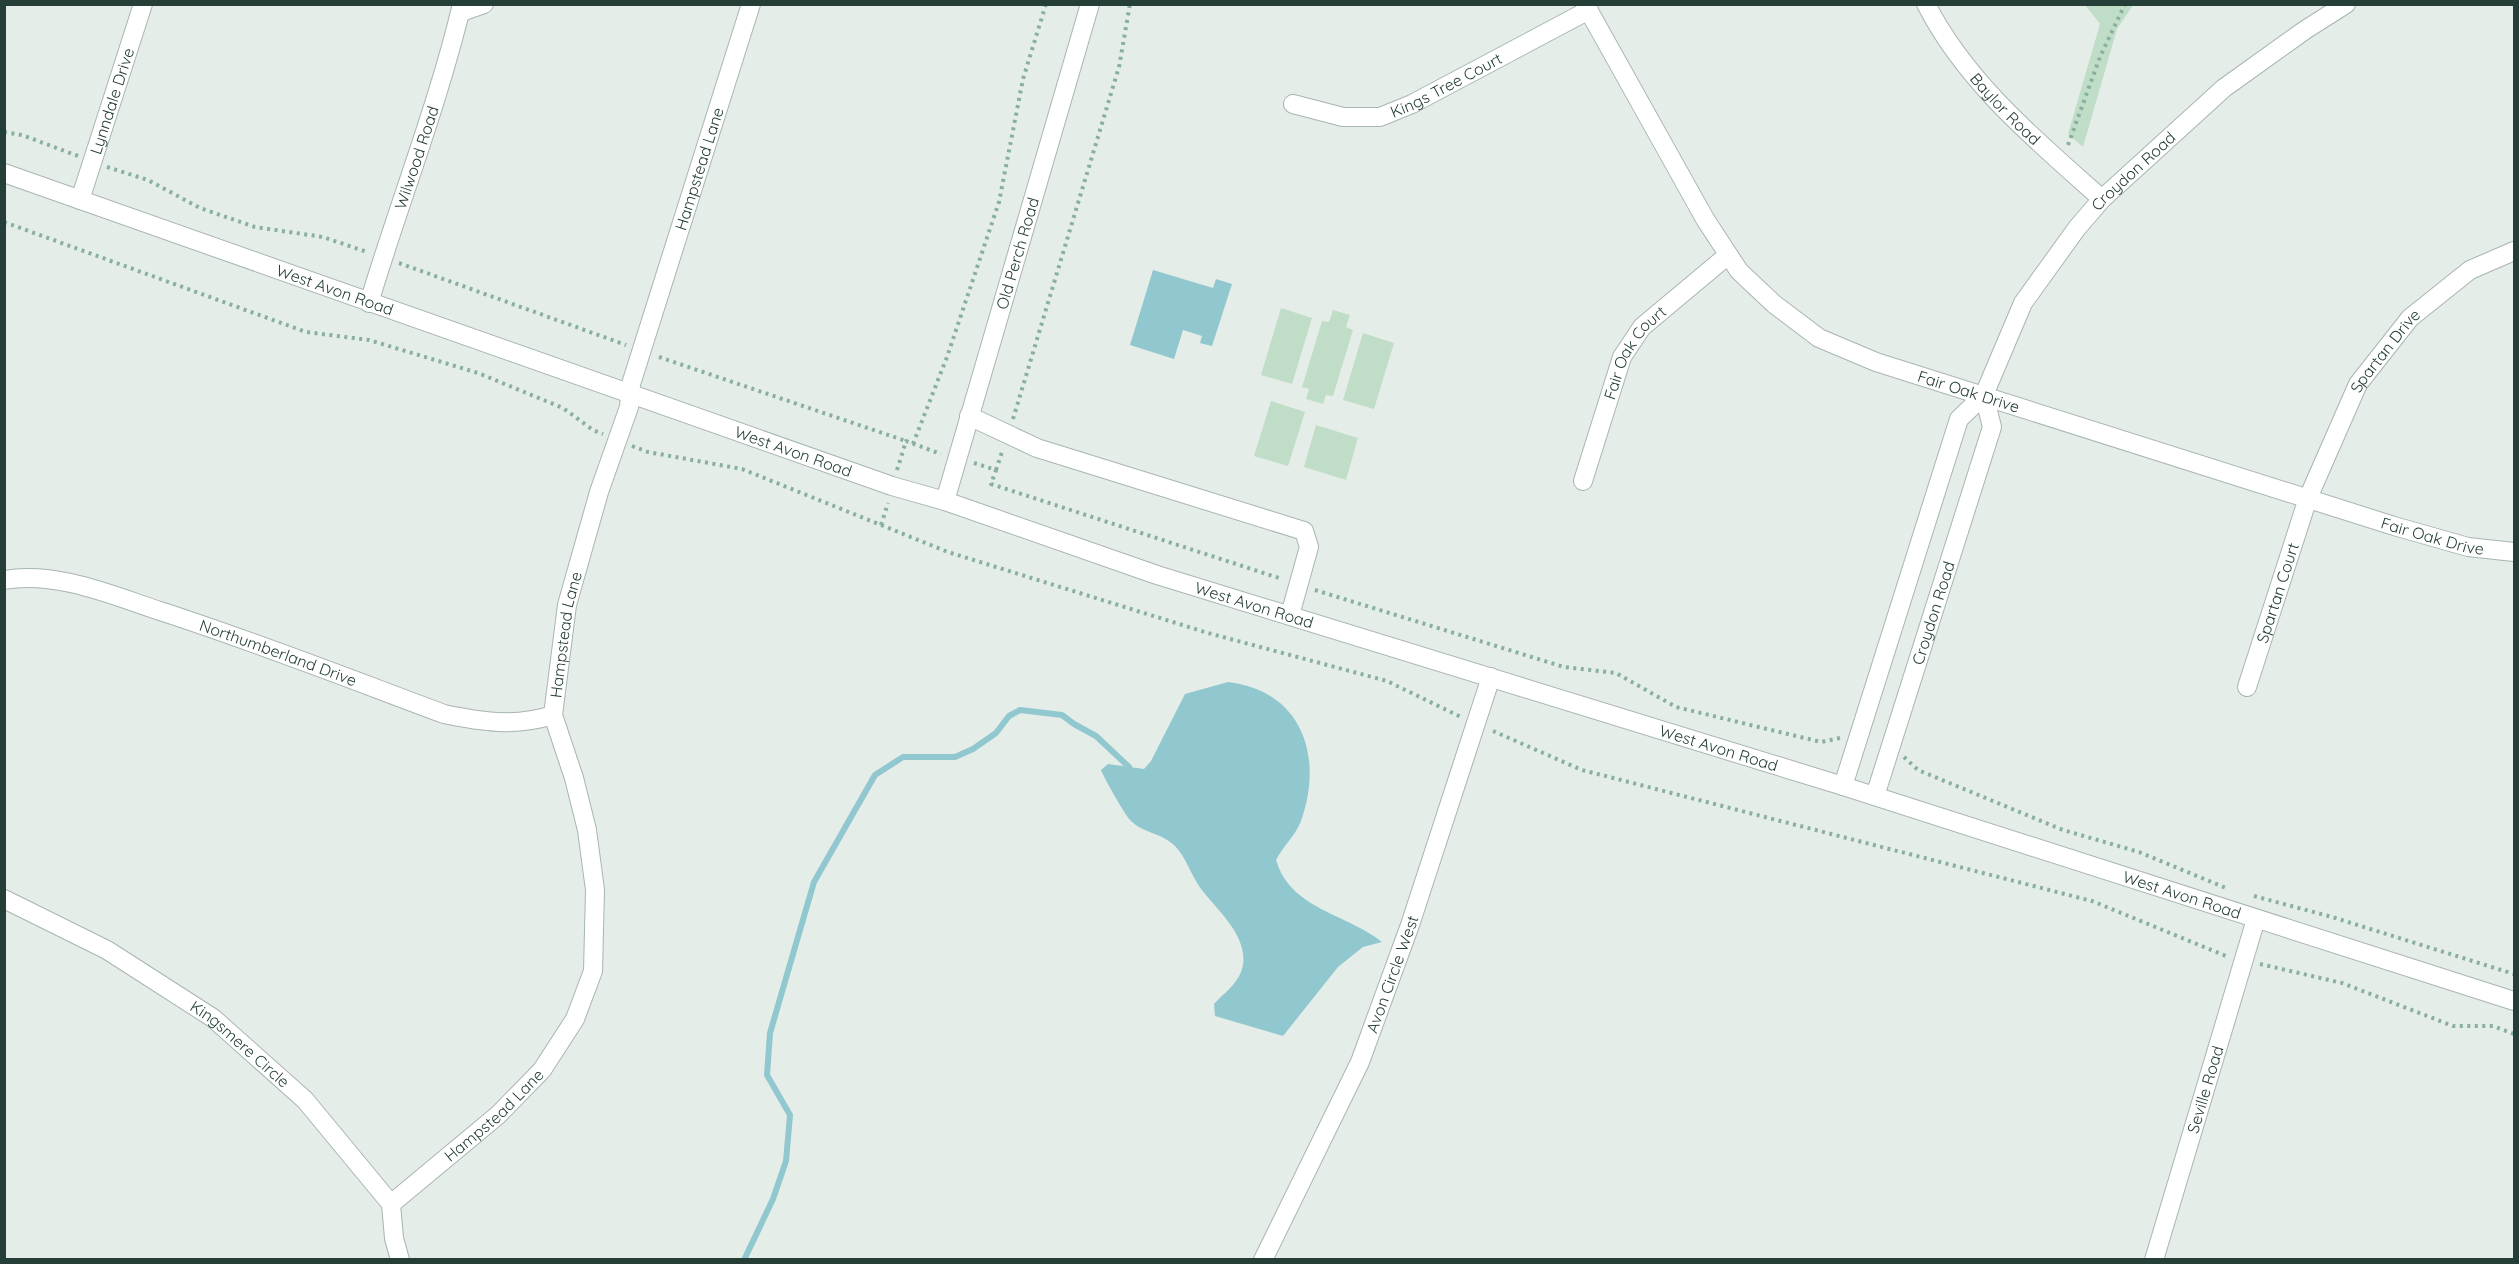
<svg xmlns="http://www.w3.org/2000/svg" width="2519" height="1264" font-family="Quicksand,sans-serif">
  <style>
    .green { fill: #c0ddc7 }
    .water { fill: #91c7ce }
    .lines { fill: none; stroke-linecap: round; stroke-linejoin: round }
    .stream { stroke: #91c7ce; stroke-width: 6 }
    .minor-casing { stroke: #a8b5b0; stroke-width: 20 }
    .path { stroke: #88afa1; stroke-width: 4; stroke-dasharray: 3 4.5; stroke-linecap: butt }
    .minor { stroke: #fff; stroke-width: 18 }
    .labels { text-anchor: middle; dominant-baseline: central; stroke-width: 4.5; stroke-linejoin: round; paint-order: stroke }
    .street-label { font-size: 16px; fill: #253e37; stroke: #f5faf7 }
  </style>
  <rect width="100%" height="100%" fill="#e5ede9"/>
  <path class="green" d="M2085,5H2133L2117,29L2083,147L2068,134L2100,24Z
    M1281,308L1312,318L1292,384L1261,375Z
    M1333,310L1350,315L1346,327L1353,330L1333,396L1326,395L1323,404L1306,399L1309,389L1302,387L1322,321L1329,322Z
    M1363,333L1394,343L1374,409L1343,400Z
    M1271,401L1305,412L1288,466L1254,456Z
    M1316,425L1358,438L1346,480L1304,467Z"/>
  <path class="water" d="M1153,270L1213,288L1216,279L1232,284L1212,346L1200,343L1202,336L1183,330L1174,359L1130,345Z
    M1228,682C1302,691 1324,756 1301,821C1296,835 1283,846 1276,860C1291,910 1346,913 1382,942L1363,947L1338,967L1283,1036L1215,1016L1214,1004C1223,994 1236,985 1241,972C1253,940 1218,911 1201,889C1191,875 1186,857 1175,846C1162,833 1143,833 1131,821C1126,817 1103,776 1101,770L1108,764L1144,769L1151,761L1185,694Z"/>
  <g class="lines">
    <path class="stream" d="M744,1260L773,1199L786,1161L790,1115L767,1075L770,1033L814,882L875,775L903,757H955L973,749L996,733L1009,716L1020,710L1062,715L1074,724L1096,736L1129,767"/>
    <defs>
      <g id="minor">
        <path id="s1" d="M1585,4L1705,219L1739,271L1774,304L1819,338L1876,362L2394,526L2468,547L2514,552"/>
        <path id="s2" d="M1926,4C1966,83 2038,142 2102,199"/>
        <path d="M461,12L484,4"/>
        <path id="s3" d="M1293,104L1343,117H1380L1412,104L1589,10"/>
        <path id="s4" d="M4,173L892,486L945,501L1157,575L1843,786L2514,1001"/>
        <path id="s5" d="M80,200L143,4"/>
        <path id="s6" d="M369,303C399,203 438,105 462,4"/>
        <path d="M969,416L1037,448L1304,531L1309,547L1290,615"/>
        <path id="s7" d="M1583,481L1622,357L1642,327L1728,255"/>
        <path id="s8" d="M945,501L1090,4"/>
        <path id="s9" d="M4,580C57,571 111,595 160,611C256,642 350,679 444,714C482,722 515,727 553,715"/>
        <path id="s10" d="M2247,687L2308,498L2358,384L2410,318L2470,270L2514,251"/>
        <path id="s11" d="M1843,786L1959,419L1984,395L2023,303L2077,228L2102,199L2224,88L2305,30L2346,4"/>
        <path id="s12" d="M1875,796L1992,427L1984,395"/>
        <path id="s13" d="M4,899L107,950L213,1018L305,1100L391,1204L394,1238L400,1260"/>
        <path id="s14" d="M391,1204L498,1115L542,1070L575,1019L593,971L595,890L587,830L574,778L553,715L567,605L599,492L629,407L631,384L751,4"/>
        <path id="s15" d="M1263,1260L1360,1062L1410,925L1491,677"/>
        <path id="s16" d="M2154,1260L2256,919"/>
      </g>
    </defs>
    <use href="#minor" class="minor-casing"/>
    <path class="path" d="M4,132L22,135L78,156
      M2068,145L2100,57L2125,4
      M107,167L148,180L200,208L255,227L323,237L367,252
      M4,222L306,332L369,340L478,373L563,408L593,430L603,434
      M399,263L626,345
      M659,357L906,441
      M1013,419L1119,67L1130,4
      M913,444L947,357L999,202L1023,79L1046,4
      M632,446L648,452L742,469L948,552L1208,633L1387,681L1461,717
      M974,463L996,470L991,484L1282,579
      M897,470L906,441L941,454
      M996,470L1002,452
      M881,525L888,503
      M1315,590L1564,667L1616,673L1676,707L1821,742L1840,738
      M1493,731L1582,770L2092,901L2226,956
      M1904,757L1918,770L2063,830L2139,852L2226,888
      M2254,896L2332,917L2514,974
      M2260,964L2342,983L2453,1026H2493L2514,1034"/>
    <use href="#minor" class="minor"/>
  </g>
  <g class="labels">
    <g class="street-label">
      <text stroke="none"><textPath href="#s3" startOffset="162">Kings Tree Court</textPath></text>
      <text stroke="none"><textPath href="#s5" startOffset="104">Lynndale Drive</textPath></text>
      <text stroke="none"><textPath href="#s2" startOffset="132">Baylor Road</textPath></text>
      <text stroke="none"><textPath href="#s6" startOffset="153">Wilwood Road</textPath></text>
      <text stroke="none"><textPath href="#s14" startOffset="1143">Hampstead Lane</textPath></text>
      <text stroke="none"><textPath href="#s11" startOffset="692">Croydon Road</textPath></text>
      <text stroke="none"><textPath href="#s8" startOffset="258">Old Perch Road</textPath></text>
      <text stroke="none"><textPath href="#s4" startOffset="351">West Avon Road</textPath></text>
      <text stroke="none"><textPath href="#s10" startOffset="366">Spartan Drive</textPath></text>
      <text stroke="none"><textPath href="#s7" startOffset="140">Fair Oak Court</textPath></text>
      <text stroke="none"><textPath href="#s1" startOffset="572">Fair Oak Drive</textPath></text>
      <text stroke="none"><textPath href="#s4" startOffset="837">West Avon Road</textPath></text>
      <text stroke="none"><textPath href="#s1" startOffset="1058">Fair Oak Drive</textPath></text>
      <text stroke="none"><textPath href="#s10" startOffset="99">Spartan Court</textPath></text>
      <text stroke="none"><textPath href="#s4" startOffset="1323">West Avon Road</textPath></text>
      <text stroke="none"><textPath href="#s12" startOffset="192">Croydon Road</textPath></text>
      <text stroke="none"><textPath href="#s14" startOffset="657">Hampstead Lane</textPath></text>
      <text stroke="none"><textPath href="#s9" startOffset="286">Northumberland Drive</textPath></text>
      <text stroke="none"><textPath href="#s4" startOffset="1809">West Avon Road</textPath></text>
      <text stroke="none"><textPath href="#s4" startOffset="2295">West Avon Road</textPath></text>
      <text stroke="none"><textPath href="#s15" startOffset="314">Avon Circle West</textPath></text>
      <text stroke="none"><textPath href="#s13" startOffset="278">Kingsmere Circle</textPath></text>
      <text stroke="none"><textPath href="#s16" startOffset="178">Seville Road</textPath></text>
      <text stroke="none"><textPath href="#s14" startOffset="136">Hampstead Lane</textPath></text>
    </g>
  </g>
  <rect width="2519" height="1264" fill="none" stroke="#253e37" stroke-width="12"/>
</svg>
